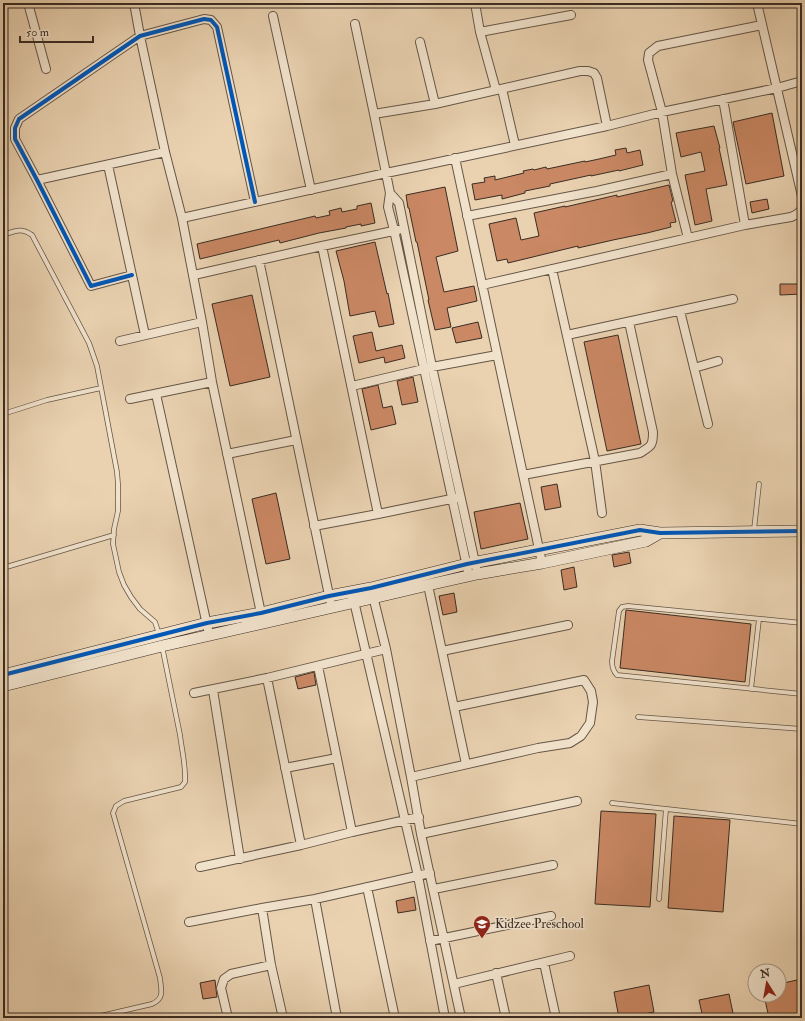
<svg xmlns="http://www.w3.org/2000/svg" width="805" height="1021" font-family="'IM FELL Double Pica',serif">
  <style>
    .building { fill: #ca8864; stroke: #392c23 }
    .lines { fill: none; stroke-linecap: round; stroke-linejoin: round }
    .lane-casing { stroke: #655646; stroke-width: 5.5 }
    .street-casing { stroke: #655646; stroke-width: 10 }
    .secondary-casing { stroke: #392c23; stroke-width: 12 }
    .lane { stroke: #f1e2cc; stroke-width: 4 }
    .street { stroke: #f1e2cc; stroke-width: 8 }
    .secondary { stroke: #f1e2cc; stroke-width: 11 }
    .cycleway-casing { stroke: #f1e2cc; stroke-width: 6 }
    .cycleway { stroke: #0057b8; stroke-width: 4 }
    .labels { text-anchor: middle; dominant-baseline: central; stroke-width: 3; stroke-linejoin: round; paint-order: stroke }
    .poi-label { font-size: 13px; fill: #392c23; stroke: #f1e2cc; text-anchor: start }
  </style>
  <rect width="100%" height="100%" fill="#ead2b1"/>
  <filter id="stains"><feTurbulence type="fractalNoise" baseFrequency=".005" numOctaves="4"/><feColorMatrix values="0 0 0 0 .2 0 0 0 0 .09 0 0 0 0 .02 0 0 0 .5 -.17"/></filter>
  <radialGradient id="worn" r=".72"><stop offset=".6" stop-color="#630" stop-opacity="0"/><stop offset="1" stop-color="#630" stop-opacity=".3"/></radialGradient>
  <path class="building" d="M772,113L784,176L746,184L733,122Z
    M714,126L720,148H719L727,185L706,189L712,221L695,225L685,175L705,171L701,152L681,157L676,133Z
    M626,148L627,153L640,150L643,165L619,171V170L591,176V175L550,184V186L525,191V193L502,199V195L475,200L472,184L485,182L484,178L495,176V180L524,173L523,171L533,169L534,170L546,167L547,169L585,161V162L599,159L616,155L615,150Z
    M669,185L673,201L671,202L676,222L670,223L671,227L647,233L613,240L578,248V246L508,263L507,259L497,261L489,224L516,218L521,240L539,236L534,213L565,206V207L617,195V197Z
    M445,187L458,251L436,257L444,292L474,286L477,301L447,308L451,327L435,330L428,300H429L417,242H416L409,208H408L406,195Z
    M767,199L769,209L752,213L750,202Z
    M371,203L375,223L361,226V224L346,227V228L319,233L280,243L279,240L200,259L197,244L315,216L316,218L330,215L329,211L341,208L342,212L357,209V206Z
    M375,242L387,294L388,293L394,324L379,327L375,311L350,316L344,281L336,251Z
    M780,284H802V294L780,295Z
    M252,295L270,377L230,386L212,304Z
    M478,322L482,338L456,343L452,328Z
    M372,332L376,351L402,345L405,358L385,363L384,357L359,363L353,336Z
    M618,335L641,444L607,451L584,342Z
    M413,377L418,402L402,405L397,381Z
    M378,385L383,408L392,406L396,424L371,430L362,389Z
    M557,484L561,507L545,510L541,487Z
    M276,493L290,559L266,564L252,499Z
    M520,503L528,539L481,549L474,512Z
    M629,552L631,563L614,567L612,555Z
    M574,567L577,587L564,590L561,570Z
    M454,593L457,612L443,615L439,596Z
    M626,610L751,624L745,682L620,668Z
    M314,672L316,685L298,689L295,677Z
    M601,811L656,814L650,907L595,904Z
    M674,816L730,820L723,912L668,908Z
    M414,897L416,910L398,913L396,901Z
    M215,980L216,989L217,997L203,999L200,983Z
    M797,980L802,1002V1018H769L764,995H779V984Z
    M649,985L654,1012L624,1018H619L614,992Z
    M729,994L734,1018H703L699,1000Z"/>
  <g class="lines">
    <defs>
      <path id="lane" d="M3,235C15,231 21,227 32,235L89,343L97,366L117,472L118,484V511L114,529L113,544L119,572L124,585L131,597L140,609L155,622L159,634
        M3,414L47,400L101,388
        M754,530L759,484
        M3,568L114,535
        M802,623L628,606L622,607L619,611L612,661C612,667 613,671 617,675L802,694
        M751,689L759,619
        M638,717L802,729
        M612,803L802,824
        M659,899L666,809
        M92,1018L152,1004C165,998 161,990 160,978L113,813L116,806L124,801L181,787L185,782C186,766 182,751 180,735C174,706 168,676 162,646"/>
      <path id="street" d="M28,3L46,69
        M134,3L140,36L165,152L182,218L202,322L212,382L262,618
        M475,3L480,32L496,90
        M757,3L802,196
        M273,16L311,190
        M355,24L374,114L390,193L388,207L394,230L469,576
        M480,32L571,15
        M420,42L435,104
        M502,89L515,145
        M723,99L745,225
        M374,114L435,104L580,71H588L594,73L597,78L607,126
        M455,158L542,563
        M108,165L145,335
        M37,180L165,152
        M390,193L399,203L432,367L476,567
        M467,216L597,191L672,174
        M182,218L386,173L425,165L607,126L662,112L777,88L802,81
        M688,238L672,174L662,112L648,60L649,53L658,46L762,25
        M322,246L378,514
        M259,260L330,600
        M552,269L595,461L602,513
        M132,275L91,286L37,180L15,139V128L19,119L140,36L204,19L211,20L217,27L255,202
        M194,275L322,246L398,230
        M482,285L745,225L791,217C796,215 800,213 802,208
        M680,311L708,424
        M567,335L733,299
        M120,341L202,322
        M694,368L718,361
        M352,386L432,367L497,355
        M156,394L209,634
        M130,399L212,382
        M227,454L296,440
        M523,475L640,453C651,446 653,446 653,432L629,322
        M314,526L378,514L456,498
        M428,585L466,764
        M372,592L386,649L411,777L421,834L461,1018
        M353,597L418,876L445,1018
        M442,651L568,625
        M318,666L352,832
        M267,678L301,845
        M213,690L240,859
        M194,693L267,678L386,649
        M285,768L337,758
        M411,777L538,748L570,743L581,736L590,723L593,702L591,691L584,680L454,707
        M421,834L577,801
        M200,867L301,845L352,832L419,817
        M367,887L395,1018
        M434,889L553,865
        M315,899L337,1018
        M262,908L271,965L283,1018
        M189,922L262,908L315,899L430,873
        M430,941L551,916
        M544,963L556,1018
        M496,973L506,1018
        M454,984L570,956
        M228,1018L221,988L224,979L231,974L271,965"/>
      <path id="secondary" d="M3,675L207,623L261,613L329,596L371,588L467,564L640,530L660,533L802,531
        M3,686L162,646L373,598L428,585L477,574L542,563L646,541L660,533"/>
    </defs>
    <use href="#lane" class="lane-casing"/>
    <use href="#street" class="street-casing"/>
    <use href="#secondary" class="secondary-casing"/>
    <use href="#lane" class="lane"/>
    <use href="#street" class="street"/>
    <use href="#secondary" class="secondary"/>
    <defs>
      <path id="cycleway" d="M132,275L91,286L37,180L15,139V128L19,119L140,36L204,19L211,20L217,27L255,202
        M3,675L207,623L261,613L329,596L371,588L467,564L640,530L660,533L802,531"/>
    </defs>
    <use href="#cycleway" class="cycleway-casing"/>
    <use href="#cycleway" class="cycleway"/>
  </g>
  <defs>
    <symbol id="school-pin" viewBox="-11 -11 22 30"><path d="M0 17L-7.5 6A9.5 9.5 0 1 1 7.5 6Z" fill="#8f2418" stroke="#f1e2cc"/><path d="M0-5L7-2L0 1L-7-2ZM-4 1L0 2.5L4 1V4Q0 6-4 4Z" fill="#fff"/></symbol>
  </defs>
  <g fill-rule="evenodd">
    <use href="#school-pin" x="472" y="914" width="20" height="27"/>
  </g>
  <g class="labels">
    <g class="poi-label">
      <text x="495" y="924">Kidzee Preschool</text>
    </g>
  </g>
  <rect width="805" height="1021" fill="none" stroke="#ead2b1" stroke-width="16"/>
  <rect x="4" y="4" width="797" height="1013" fill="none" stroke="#392c23" stroke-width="2"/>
  <rect x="8" y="8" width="789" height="1005" fill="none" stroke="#392c23"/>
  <g transform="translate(767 983) rotate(349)"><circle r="19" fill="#f1e2cc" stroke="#a79988"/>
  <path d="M0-3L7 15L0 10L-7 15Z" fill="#8f2418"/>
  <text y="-6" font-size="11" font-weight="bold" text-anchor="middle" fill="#392c23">N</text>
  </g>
  <path d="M20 36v6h73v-6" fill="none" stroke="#392c23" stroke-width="2"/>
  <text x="26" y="36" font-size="12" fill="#392c23" stroke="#f1e2cc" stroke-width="3" paint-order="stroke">50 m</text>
  <rect width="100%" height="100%" filter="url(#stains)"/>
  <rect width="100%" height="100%" fill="url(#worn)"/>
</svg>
